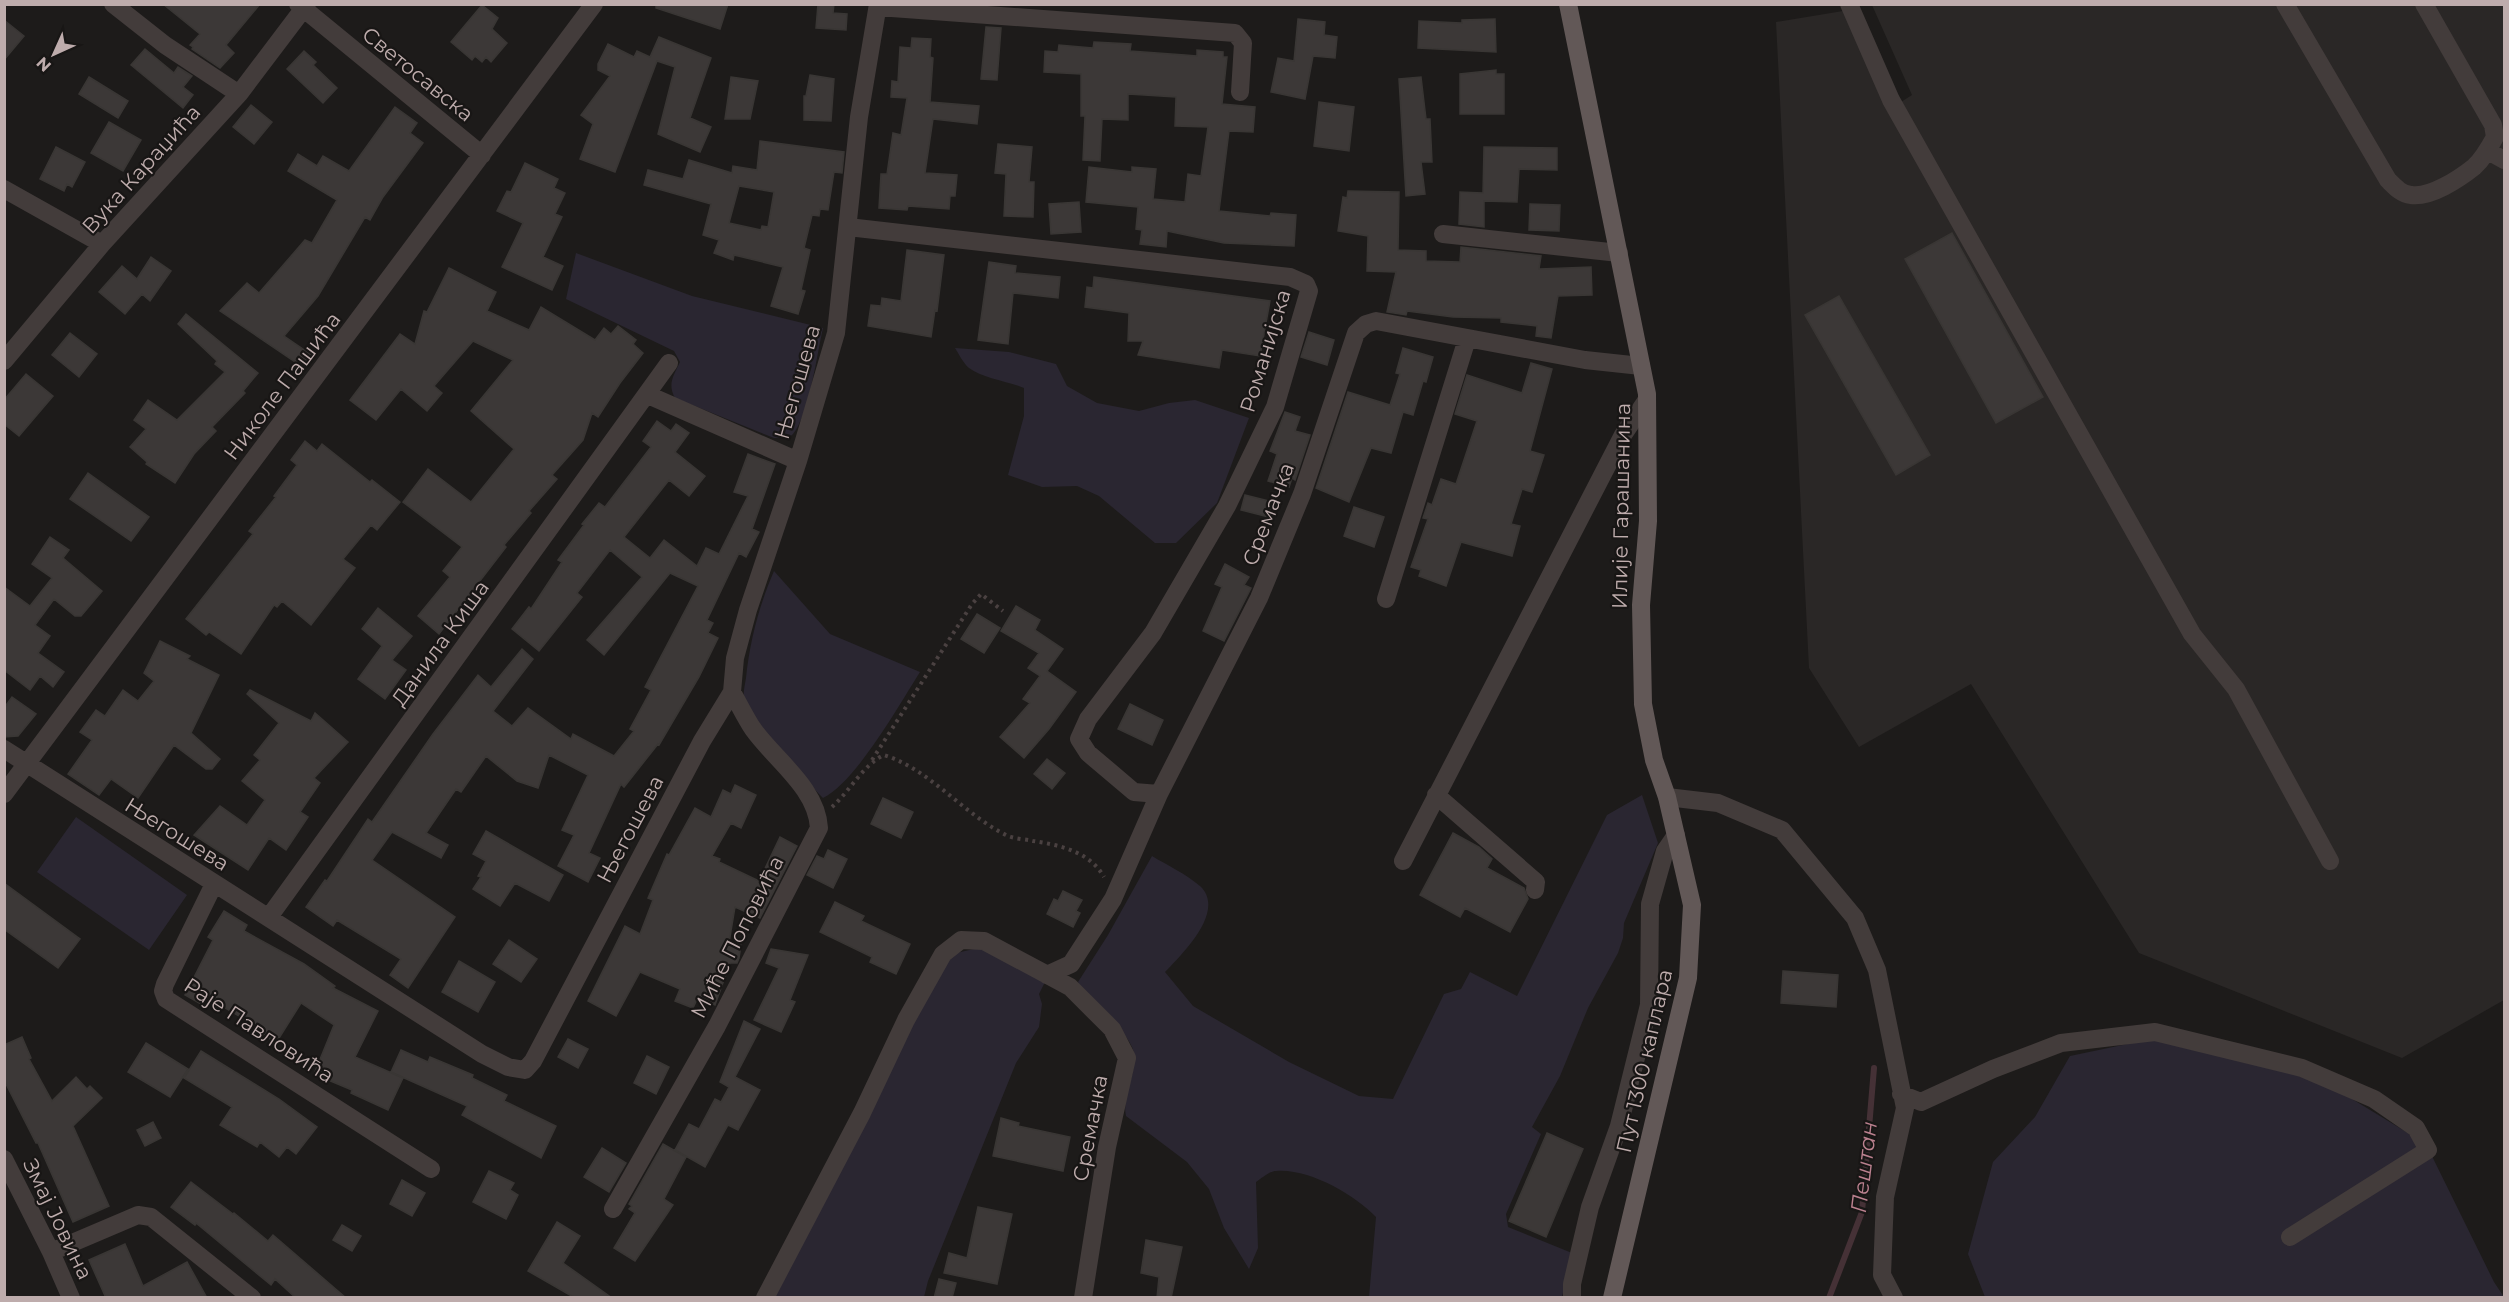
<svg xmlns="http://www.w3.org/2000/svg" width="2509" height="1302" font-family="Montserrat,sans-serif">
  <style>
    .built { fill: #2a2726 }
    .green { fill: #2a2631 }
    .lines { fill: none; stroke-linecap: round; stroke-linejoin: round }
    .stream { stroke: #453136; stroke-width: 6 }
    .building { fill: #3c3837; stroke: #393634; stroke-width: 1.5; fill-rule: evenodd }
    .path { stroke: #4a4141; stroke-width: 4; stroke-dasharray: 3 4.5; stroke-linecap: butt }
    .minor { stroke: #433c3b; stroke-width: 18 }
    .major { stroke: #625857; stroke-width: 18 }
    .labels { text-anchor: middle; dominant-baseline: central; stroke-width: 4.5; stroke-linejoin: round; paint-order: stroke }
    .street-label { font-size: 21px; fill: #beacac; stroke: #181615 }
    .water-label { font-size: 22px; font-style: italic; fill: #bb818f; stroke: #181615 }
  </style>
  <rect width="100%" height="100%" fill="#1d1b1a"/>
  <path class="built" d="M1872,5H2504V1000L2402,1058L2139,953L1971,684L1859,747L1809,668L1776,22L1843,11L1893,107L1912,95Z"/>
  <path class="green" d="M576,253L692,296L823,328C817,354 809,415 793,434C788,439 781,438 774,438L675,398C667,384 674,375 680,362L674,351L566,299Z
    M955,348L1009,352L1056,364L1067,386L1097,403L1139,411L1169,403L1195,400L1249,418L1217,503L1176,543H1155L1099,496L1077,486L1042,487L1008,475L1024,416V388C1007,381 982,378 969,368C963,363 959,354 955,348Z
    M774,571L830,634L920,672C899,705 856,782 823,798C801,776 757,729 745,701C742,695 745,685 746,678C750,640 759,606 774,571Z
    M1642,795L1658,843L1624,923L1623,938L1618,953L1588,1008L1560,1076L1532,1127L1541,1134L1506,1214L1508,1227L1572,1253L1562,1297H1369L1376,1217C1355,1195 1309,1168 1276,1171C1270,1171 1262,1178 1256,1182L1258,1248L1249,1269L1224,1228L1209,1189L1187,1162L1126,1116C1121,1095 1141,1067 1132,1047C1120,1021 1089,1008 1078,982L1108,935L1152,856C1167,865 1186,874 1200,886C1227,911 1181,955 1165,972L1193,1006L1289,1062L1359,1096L1393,1099L1444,994L1461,989L1470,972L1517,996L1607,815Z
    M76,817L187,895L149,950L37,872Z
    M982,947L1045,982L1039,994L1042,1004L1039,1027L1016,1063L928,1281L924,1297L773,1298L948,955Z
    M2156,1038L2250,1058L2329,1085L2426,1144L2494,1282L2504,1297H1985L1968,1254L1993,1162L2035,1117L2070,1056Z"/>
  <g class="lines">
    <path class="stream" d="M1829,1298L1862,1212L1874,1068"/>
  </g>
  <path class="building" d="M163,4H260L226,45L234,53L220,68L192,49L193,47L190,45L200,34Z
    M656,4H728L720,29L656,8Z
    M818,4H834L833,13L847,14L846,30L816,28Z
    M482,5L498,18L492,29L507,43L491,62L486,57L482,62L475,56L472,60L451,42Z
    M1298,19L1325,22L1324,35L1337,37L1335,58L1313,56L1305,99L1271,92L1278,58L1294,61Z
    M1495,19L1496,52L1418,48L1419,21L1462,23V20Z
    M4,20L24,36L4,60Z
    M986,27L1001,28L997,80L981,79Z
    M659,37L711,58L690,118L711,127L700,152L658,134L675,67L657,61L615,172L580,159L593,124L581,115L610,76L598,70V64L608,44L634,57L637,51L650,57Z
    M912,38L931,39L930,57L933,58L930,102L979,106L977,124L933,119L925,173L957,175L955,196H950L949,209L908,206L907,210L879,208L881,174H887L893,133L901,135L907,98L891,97L892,81L898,82L900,47L911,48Z
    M1094,42L1131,44L1130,51L1185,55L1197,56V50L1223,52V57H1227L1222,104L1255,107L1253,132L1229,131L1219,211L1270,216L1271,213L1296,215L1294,246L1224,243L1167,231L1166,247L1140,244L1142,230L1136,229L1138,207L1086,202L1089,167L1132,172V167L1156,169L1153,199L1185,202L1188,174L1201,176L1208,127L1175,126L1176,97L1128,94V120L1102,119L1100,161L1083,160L1085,116H1081V74L1044,72L1045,51L1058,52L1059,45L1093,48Z
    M145,49L174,73L178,67L192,76L183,87L193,95L183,108L131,65Z
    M304,51L316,62L313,65L337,88L323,103L287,69Z
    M1496,70V74H1504V114H1460V74Z
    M810,75L834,79L831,121L804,120V96H806Z
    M89,77L128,101L118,118L79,94Z
    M731,77L758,81L750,119H725Z
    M1421,77L1426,119H1430L1432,162H1421L1425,194L1406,196L1399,79Z
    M1319,102L1354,107L1349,151L1314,146Z
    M251,105L272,122L254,144L233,127Z
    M395,107L417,123L410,133L423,143L383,197L370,220L365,217L318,296L284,336L313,356L304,368L220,311L247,283L259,293L305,240L312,243L337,200L288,171L298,154L317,166L323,156L349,171Z
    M109,122L141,140L123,171L91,153Z
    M760,141L844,152L842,173L834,172L828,210L820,209L819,216L812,215L804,248L810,250L801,290L805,291L798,314L771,306L783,267L734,255L733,260L714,253L719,240L703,235L711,204L644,185L648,170L683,179L689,160L732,173L733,166L757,170ZM739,186L774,192L768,227L762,226L761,230L729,223Z
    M998,144L1032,147L1029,182H1034L1033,217L1004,216L1006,174L995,173Z
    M56,147L85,162L72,187L67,184L64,191L40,179Z
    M1484,147L1557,148V170L1519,169L1517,202L1484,201V227L1459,224L1460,192L1483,193Z
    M525,163L558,179L554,188L565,193L555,214L562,217L543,257L563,266L552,290L502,267L523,223L497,211L507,191L511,192Z
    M1348,191L1399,192L1398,250L1426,251V261L1460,262L1461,247L1541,256L1539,269L1591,267L1592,295L1558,296L1551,338L1536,336L1537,326L1501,322V318L1453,317L1407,311L1406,315L1387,312L1396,272L1367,271L1368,236L1338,231L1343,197L1347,198Z
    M1079,202L1081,232L1051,234L1049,204Z
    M1530,204L1560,205L1559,231L1529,230Z
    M1952,233L2043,397L1996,423L1905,259Z
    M907,250L944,255L937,311L935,310L931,337L868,326L871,305L881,306L882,298L901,301Z
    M151,257L171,271L150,301L142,294L125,314L99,292L122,266L137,279Z
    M989,262L1016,266L1015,273L1060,277L1058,298L1013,293L1008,344L978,340Z
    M449,268L496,292L487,311L529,330L541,307L595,340L604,328L611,334L618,326L636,340L633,344L643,353L620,383L598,417L592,413L583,440L552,475L557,479L529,511L531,513L504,545L506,547L439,634L418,616L450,577L443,571L462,547L403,502L428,469L471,502L514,449L471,411L513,360L473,341L434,386L442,393L427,411L401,389L376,420L350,400L400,334L415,344L424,311L427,312Z
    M1094,277L1270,301L1260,356L1222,350L1219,368L1138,355L1143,341H1128L1129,313L1085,307L1087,287L1093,288Z
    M1839,296L1930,455L1896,475L1805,315Z
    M186,314L258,373L243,391L245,393L212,427L216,431L194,454L175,483L146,464L147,462L130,447L146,429L134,420L148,400L177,420L225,372L215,364L217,361L178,324Z
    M1309,332L1334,340L1327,365L1301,357Z
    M70,333L97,354L79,377L52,355Z
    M1403,348L1433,357L1426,382L1423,381L1413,415L1403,412L1391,453L1371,448L1349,502L1316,488L1348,392L1390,405L1400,374L1396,373Z
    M1531,363L1552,369L1530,451L1544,455L1532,492L1522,489L1511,524L1520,526L1512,556L1461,542L1446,586L1419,576L1421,570L1411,567L1428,519L1423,518L1428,503L1432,505L1441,479L1456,484L1477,421L1455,414L1467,375L1522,393Z
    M26,374L53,396L19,436L4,424V400Z
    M1285,412L1300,417L1295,431L1310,435L1295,480L1292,478L1289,487L1268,481L1277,454L1270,451Z
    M657,421L671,431L676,424L689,433L675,452L705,476L689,496L669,480L624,537L650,558L664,540L697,566L706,548L719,554L748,496L734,492L748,454L775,464L752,529L759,532L746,557L739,553L707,620L713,623L708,633L718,638L699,677L659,745L658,744L624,787L621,784L589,853L600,858L588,882L558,866L574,835L562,830L588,775L549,755L538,788L517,781L486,756L461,792L456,789L426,833L448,845L441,858L392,832L372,860L455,917L408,988L390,975L401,959L337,920L333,926L306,907L325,880L327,881L368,819L372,822L433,734L478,675L491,687L522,649L533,659L493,711L512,726L528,708L571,739L573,734L614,756L634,731L630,729L651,690L645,687L698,586L670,573L604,655L587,640L642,577L610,550L577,593L582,597L539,651L512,629L529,607L531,609L562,562L558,560L584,525L582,524L599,503L605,507L651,447L643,441Z
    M305,441L317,451L322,444L370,482L372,480L400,502L377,530L371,525L343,559L355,568L311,625L282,601L277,607L274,605L241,654L209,632L206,635L186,619L253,534L249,531L276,497L274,496L297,465L291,460Z
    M88,473L149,517L131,541L70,499Z
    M1245,495L1273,502L1269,517L1241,510Z
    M1354,507L1384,517L1374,547L1344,536Z
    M50,537L69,550L63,558L102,591L81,616H75L54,599L35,625L50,636L38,653L64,672L53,687L40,676L30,690L4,670V587L30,606L52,578L32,564Z
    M1225,564L1249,577L1244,585L1251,588L1224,641L1203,631L1222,587L1215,584Z
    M1016,606L1040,620L1035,630L1063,649L1047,671L1076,692L1049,729L1024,758L1000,737L1030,703L1023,699L1040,676L1028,668L1039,653L1001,631Z
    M378,608L412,636L392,660L406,670L385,699L358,679L382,646L362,629Z
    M977,614L1000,628L984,653L961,639Z
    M160,641L190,656L187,659L219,675L191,733L220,759L212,769H206L174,745L138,798L111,779L99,795L68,774L92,740L80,732L96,710L105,716L123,690L138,701L154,681L144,673Z
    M250,690L311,721L315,713L348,742L314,778L320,783L300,812L308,817L286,850L269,838L248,870L194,835L220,806L247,825L265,800L242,781L260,760L254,755L279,723L247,694Z
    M12,697L36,714L18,736L4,737V708Z
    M1130,704L1163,720L1152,745L1118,729Z
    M1047,759L1065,773L1052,789L1034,774Z
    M735,785L756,795L741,828L731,823L712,856L720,859L719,862L759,881L780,837L797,846L760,918L735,907L729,943L741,945L739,958L737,963H730L715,1005L698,997L693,1008L675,1001L680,989L640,972L616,1016L588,1001L625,926L640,934L653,900L648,898L667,854L669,855L695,808L711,817L723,790L731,794Z
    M883,798L913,812L901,838L871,824Z
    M486,831L563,875L549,901L515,883L500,906L473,889L481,877L478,876L486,861L473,854Z
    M1453,833L1479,847L1492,859L1487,868L1524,888L1528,899L1510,932L1465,908L1460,917L1420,895Z
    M828,850L847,859L833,888L807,875L817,856L824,859Z
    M4,883L80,939L58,968L4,929Z
    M1063,891L1082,900L1076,911L1080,913L1073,927L1047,914L1054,899L1058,901Z
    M835,902L864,916L861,921L910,944L896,974L870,962L872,957L820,932Z
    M224,911L247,925L244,931L304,964L335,986L333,988L378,1011L355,1057L403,1078L388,1110L351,1093L352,1090L314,1074L334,1025L301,1003L276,1043L255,1029L256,1026L205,996L201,1004L185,995L213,940L208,937Z
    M509,940L537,959L521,982L493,964Z
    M771,949L808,955L790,1000L795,1002L781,1032L754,1020L779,968L766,963Z
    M459,961L495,982L478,1012L442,992Z
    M1783,971L1838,975L1836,1007L1781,1003Z
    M744,1021L760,1029L735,1077L760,1090L738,1130L728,1125L705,1167L675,1150L689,1124L699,1129L715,1099L721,1102L729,1087L720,1082Z
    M22,1037L31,1058L29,1059L52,1101L76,1077L87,1089L90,1086L102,1098L73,1126L109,1206L73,1222L38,1143H36L4,1080V1045Z
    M568,1039L588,1049L578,1068L558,1057Z
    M146,1043L188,1069L170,1097L128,1072Z
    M401,1050L428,1062L430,1057L473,1075L472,1078L507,1095L504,1101L556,1126L541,1158L462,1115L467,1106L391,1072Z
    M201,1051L279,1099L317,1127L296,1154L287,1147L279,1157L260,1142L257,1147L220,1125L232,1107L184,1078Z
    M647,1056L669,1067L656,1094L634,1083Z
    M1001,1118L1019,1123L1018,1126L1070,1137L1063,1171L993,1156Z
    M153,1122L161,1138L145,1146L137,1130Z
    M1547,1133L1583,1149L1546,1237L1509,1221Z
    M663,1144L686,1157L664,1199L673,1205L635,1261L614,1248L635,1213L629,1209L632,1206L629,1204Z
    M602,1148L626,1163L609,1192L584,1177Z
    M489,1171L514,1183L510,1190L518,1195L506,1219L473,1202Z
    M402,1180L425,1193L412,1216L390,1204Z
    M191,1182L233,1214L234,1213L268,1241L273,1235L346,1298H296L275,1279L271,1285L196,1223L195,1225L171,1207Z
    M978,1207L1012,1214L997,1284L944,1273L949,1253L967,1258Z
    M557,1222L580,1236L563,1263L612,1298H575L528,1271Z
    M342,1225L361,1236L352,1251L333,1240Z
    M1146,1240L1182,1247L1171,1298H1157L1159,1277L1141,1273Z
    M125,1244L143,1286L187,1262L207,1298H106L89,1260Z
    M939,1279L956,1283L952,1298H934Z"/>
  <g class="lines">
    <path class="path" d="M872,760L972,604L981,594L1003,611
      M832,807C850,791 863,765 884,755C931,770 963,814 1006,835C1014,839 1025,839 1033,841C1060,845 1090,852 1104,877"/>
    <path class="minor" d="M113,4L165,45L239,94
      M298,4L482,155
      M1849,4L1891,100L2192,634L2236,689L2330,861
      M2285,4L2388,180C2395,187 2401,194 2411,195C2430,198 2459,179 2474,167C2483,159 2489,148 2495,137L2493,125L2424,4
      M878,7L1235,33L1243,43L1240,92
      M2488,151L2504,160
      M4,189L102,244
      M848,227L1290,277L1306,284L1309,291L1275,407L1227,506L1153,633L1088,719L1079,739L1088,753L1134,792L1159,794
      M1443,234L1619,253
      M4,361L102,244L239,94L307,4
      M648,395L798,461
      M1386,599L1467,339
      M4,749L482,1054L508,1067L525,1070L533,1061L702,741L732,692L735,658L748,610L798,461L836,333L859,117L878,4
      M4,794L594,4
      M1436,795L1536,882L1535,890
      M1667,797L1718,803L1782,830L1855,918L1877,970L1905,1108L1885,1197L1882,1275L1894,1298
      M1403,861L1623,435L1646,401
      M214,884L165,984L163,991L166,999L431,1169
      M269,917L669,363
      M1047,975L1071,964L1113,899L1159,794L1259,598L1302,494L1356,333L1366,324L1376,321L1585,360L1641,366
      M1901,1094L1921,1102L1993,1069L2061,1043L2155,1032L2302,1068L2374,1099L2416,1128L2428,1150L2290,1237
      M4,1159L51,1252L71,1298
      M613,1209L717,1026L819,828C817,788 775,760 753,729C745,717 739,704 732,692
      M51,1252L138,1215L151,1217L252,1298
      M765,1298L862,1113L906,1020L943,954L961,940L984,941L1070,987L1112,1029L1127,1058L1107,1147L1083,1298
      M1572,1298V1284L1590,1207L1619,1126L1649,1005L1650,904L1665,851L1676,835"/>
    <path class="major" d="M1568,4L1647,394L1648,521L1641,605L1643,704L1654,760L1667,797L1692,905L1688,978L1612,1298"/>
  </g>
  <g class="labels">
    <g class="street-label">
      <text transform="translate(418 74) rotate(39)">Светосавска</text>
      <text transform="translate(141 169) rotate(-48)">Вука Караџића</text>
      <text transform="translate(1265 351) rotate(-73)">Романијска</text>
      <text transform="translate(797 382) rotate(-74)">Његошева</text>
      <text transform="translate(282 386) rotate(-53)">Николе Пашића</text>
      <text transform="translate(1621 506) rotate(-89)">Илије Гарашанина</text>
      <text transform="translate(1268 514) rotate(-69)">Сремачка</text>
      <text transform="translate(440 643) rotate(-54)">Данила Киша</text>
      <text transform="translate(630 829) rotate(-62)">Његошева</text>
      <text transform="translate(177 834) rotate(32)">Његошева</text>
      <text transform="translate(737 937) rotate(-63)">Миће Поповића</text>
      <text transform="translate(259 1030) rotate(33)">Раје Павловића</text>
      <text transform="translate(1644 1061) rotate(-77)">Пут 1300 каплара</text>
      <text transform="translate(1090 1128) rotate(-79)">Сремачка</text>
      <text transform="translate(58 1219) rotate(64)">Змај Јовина</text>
    </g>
    <g class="water-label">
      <text transform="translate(1864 1167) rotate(-83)">Пештан</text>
    </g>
  </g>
  <rect width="2509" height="1302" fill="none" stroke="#beacac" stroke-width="12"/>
  <g transform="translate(54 54) rotate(225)" stroke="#181615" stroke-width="4.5" paint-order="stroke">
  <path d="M0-4.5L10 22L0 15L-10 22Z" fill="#beacac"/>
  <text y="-9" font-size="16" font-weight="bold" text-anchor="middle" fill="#beacac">N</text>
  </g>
</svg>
